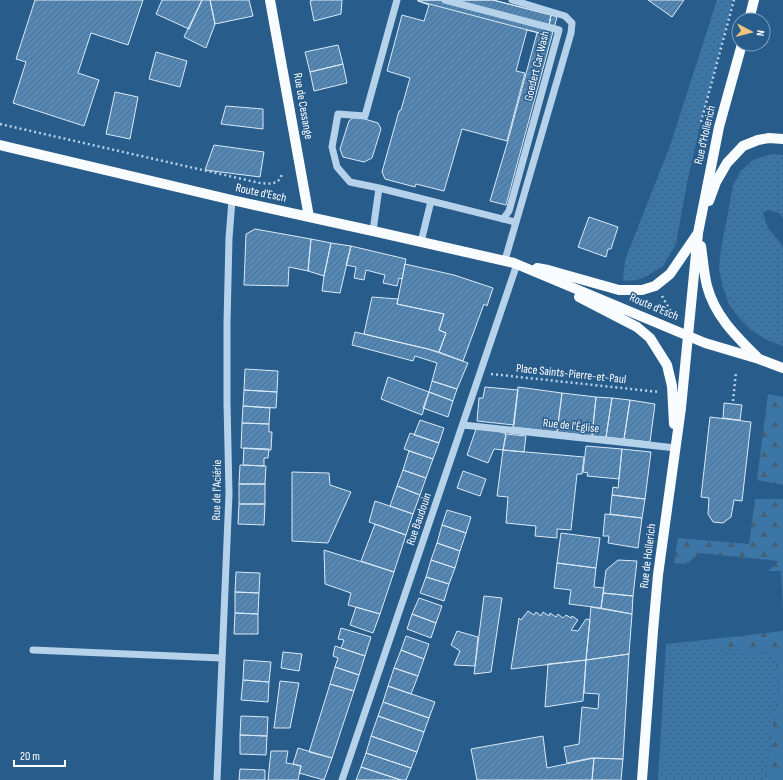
<svg xmlns="http://www.w3.org/2000/svg" width="783" height="780" font-family="'Sofia Sans Condensed',sans-serif">
  <style>
    .grass { fill: url(#grass-dots) }
    .forest { fill: url(#forest-firs) }
    .building { fill: url(#building-hatch); stroke: #daeaf7 }
    .lines { fill: none; stroke-linecap: round; stroke-linejoin: round }
    .path { stroke: #b6d2ea; stroke-width: 2.5; stroke-dasharray: 2 3; stroke-linecap: butt }
    .minor { stroke: #b6d2ea; stroke-width: 7 }
    .major { stroke: #f9fcfe; stroke-width: 10 }
    .labels { text-anchor: middle; dominant-baseline: central; stroke-width: 3; stroke-linejoin: round; paint-order: stroke }
    .street-label { font-size: 12px; fill: #fff; stroke: #285c8b }
  </style>
  <defs>
    <pattern id="grass-dots" width="8" height="8" patternUnits="userSpaceOnUse"><rect width="8" height="8" fill="#3c76a7"/><path d="M2 2h.1M6 6h.1" fill="none" stroke="#455f75" stroke-width="1.8" stroke-linecap="round"/></pattern>
    <pattern id="forest-firs" width="22" height="20" patternUnits="userSpaceOnUse"><rect width="22" height="20" fill="#3c76a7"/><path d="M5 1l3.5 6h-7zM16 11l3.5 6h-7z" fill="#455f75"/></pattern>
    <pattern id="building-hatch" width="6" height="6" patternUnits="userSpaceOnUse"><rect width="6" height="6" fill="#5487b3"/><path d="M-1 1l2-2M0 6l6-6M5 7l2-2" fill="none" stroke="#516f8a"/></pattern>
  </defs>
  <rect width="100%" height="100%" fill="#285c8b"/>
  <path class="grass" d="M717,0H733L701,122L687,183L676,244L663,266L647,276L637,280L623,281L625,260L670,146Z
    M772,154L783,155V218L779,213L768,210L763,213L768,228L783,246V346L767,340L751,330L740,319L729,305L722,284L719,268L721,249L733,186L740,172L753,160Z
    M713,639L714,647L775,654L779,687L765,780H658L666,644Z"/>
  <path class="forest" d="M768,394L783,397V485L757,480Z
    M755,499H783V610L781,571H768L779,561L700,553L686,564L674,563L678,538L749,544Z
    M783,631V780H765L779,687L775,654L714,647L713,639Z"/>
  <path class="building" d="M35,0H143L128,45L91,33L78,73L99,80L84,126L13,103L26,62L16,59Z
    M162,0H202L189,29L156,14Z
    M202,0H210L215,24L206,48L184,37Z
    M210,0H249L253,16L215,24Z
    M313,0H342L341,14L314,21L310,1Z
    M418,0H493L551,15L547,35L527,30L516,71L525,73L507,141L462,129L444,191L416,184L415,187L385,179L382,172L399,111L401,110L410,78L387,71L402,15L424,21L429,5L418,1Z
    M418,0H493L551,15L547,35L418,1Z
    M648,0H684L672,17Z
    M551,15L557,17L506,205L490,201L507,144L537,33L547,35Z
    M338,45L343,64L310,72L305,52Z
    M156,52L187,61L180,87L149,79Z
    M343,64L347,83L314,91L310,72Z
    M115,92L138,97L130,139L106,134Z
    M226,106L263,109V129L221,124Z
    M355,116L378,123L381,129L372,158L364,162L343,157L340,149L349,121Z
    M214,145L264,152L260,177L205,170Z
    M589,217L618,227L611,249H608L606,257L578,247Z
    M255,229L311,239L308,271L289,267L288,286L244,285L246,234Z
    M311,239L331,243L324,276L308,271Z
    M331,243L351,246L340,293L322,291L324,276Z
    M351,246L406,259L402,279L399,278L397,286L383,283L385,275L366,270L364,280L354,278L356,267L346,265Z
    M405,264L454,275L493,288L487,306L484,304L463,361L439,352L446,333L439,330L444,314L397,304Z
    M372,297L398,299L397,304L444,314L439,330L446,333L439,352L428,349L364,334Z
    M355,332L402,343L428,349L468,363L457,389L432,381L437,363L415,356L413,361L352,345Z
    M245,369L278,371L277,392L244,390Z
    M388,377L429,392L422,415L381,399Z
    M432,381L457,389L453,401L429,392Z
    M485,387L518,390L514,425L477,421L479,398H483Z
    M518,387L562,393L557,432L513,427Z
    M244,390L277,392L276,408L243,406Z
    M429,392L453,401L448,417L423,408Z
    M562,393L596,397L592,436L557,432Z
    M596,397L612,398L606,437L592,436Z
    M612,398L630,400L624,439L606,437Z
    M630,400L655,404L650,442L624,439Z
    M724,403L742,405L740,420L723,418Z
    M243,406L270,408L269,424L242,423Z
    M710,417L751,422L742,501L734,500L731,517L723,523L713,522L708,514L709,498L701,497Z
    M420,420L444,428L439,443L414,435Z
    M242,423L269,424V432H272L271,450L241,448Z
    M476,429L495,430L506,434L503,450L494,449L488,463L467,455Z
    M410,433L439,443L433,459L404,449Z
    M506,434L526,436L524,452L503,450Z
    M586,446L622,449L619,479L587,476L588,473L583,472Z
    M244,448L269,449L268,458H264V466L243,465Z
    M622,449L651,452L645,499L612,495L613,487L618,488Z
    M503,450L584,457L582,474H577L571,530L557,529V538L535,536L536,526L506,523L508,497L497,496Z
    M409,451L433,459L426,478L403,470Z
    M240,465L266,466L265,484H239Z
    M403,470L426,478L420,495L397,486Z
    M463,471L486,479L480,496L457,488Z
    M292,472L329,473L330,485L351,492L328,543L292,541Z
    M239,484H265V504H239Z
    M397,486L420,495L413,514L390,506Z
    M612,495L645,499L642,518L610,514Z
    M375,501L413,514L406,535L369,522Z
    M239,504H265L264,525L238,524Z
    M447,510L471,517L466,533L442,525Z
    M605,514L642,518L638,548L608,543L609,536H603Z
    M375,524L406,535L394,572L361,561Z
    M442,525L466,533L460,551L437,543Z
    M561,533L600,538L596,568L557,563Z
    M437,543L460,551L455,568L431,560Z
    M324,550L394,572L380,614L348,605L351,593L325,584Z
    M431,560L455,568L449,584L426,577Z
    M618,560L637,561L633,596L603,593L606,570Z
    M557,563L596,568L594,587L604,588L601,608L569,604L571,590L554,588Z
    M236,572L260,573L259,593L235,592Z
    M426,577L449,584L444,601L420,593Z
    M235,592L259,593L258,614L235,613Z
    M603,593L633,596L632,614L601,608Z
    M484,596L502,598L491,672L474,674Z
    M419,598L442,606L436,623L412,614Z
    M356,607L380,614L373,633L350,625Z
    M591,607L632,614L629,654L586,660Z
    M528,611L534,615L536,612L541,616L543,612L549,616L550,613L556,617L558,614L563,618L566,615L571,618L572,616L578,620L571,630L578,631L586,619L590,620L586,660L511,669L519,618L521,620Z
    M235,613L258,614V634H234Z
    M412,614L436,623L431,638L407,629Z
    M341,628L371,637L365,656L341,648L344,640L338,639Z
    M457,631L478,637L475,666L454,665L460,651L451,645Z
    M406,636L429,644L424,659L401,650Z
    M335,646L365,656L359,675L335,667L338,658L333,656Z
    M401,650L424,659L418,676L394,668Z
    M283,652L302,654L299,671L281,668Z
    M629,654L623,759L591,758L567,763L564,747L579,744L582,707L598,709L599,694L584,693L586,660Z
    M244,660L271,662L269,682L243,680Z
    M586,660L583,701L545,707L548,664Z
    M335,667L359,675L354,691L330,684Z
    M394,668L418,676L411,694L388,686Z
    M243,680L269,682L268,702L241,700Z
    M280,681L299,683L290,728H274Z
    M330,684L354,691L332,758L309,752Z
    M388,686L435,702L429,718L383,702Z
    M383,702L429,718L424,732L378,716Z
    M241,716L268,717L267,736L240,735Z
    M378,716L424,732L417,752L371,736Z
    M240,735L267,736L266,755L240,754Z
    M371,736L417,752L411,768L366,753Z
    M543,736L547,768L594,758L592,780H477L471,749Z
    M298,748L332,758L324,780L299,773L301,766L293,764Z
    M271,751H288L286,763L293,764L301,766L298,780H268Z
    M366,753L411,768L406,780H401L361,767Z
    M594,758L623,759L621,780H592Z
    M361,767L401,780H356Z
    M240,769L265,770V780H239Z"/>
  <g class="lines">
    <path class="path" d="M701,122L734,0
      M0,124L260,183C270,184 280,185 282,173
      M662,296L670,310V315
      M491,374L659,392
      M733,401L736,372"/>
    <path class="minor" d="M445,0L559,30L509,211L503,219
      M379,188L515,222
      M373,231L379,188L350,182L337,167L332,147L338,114L365,116L397,0
      M421,242L431,201
      M505,260L571,33L572,23L565,16L512,0
      M463,425L676,448
      M33,650L221,658
      M217,780L229,494L227,402V323L229,238L232,200
      M342,780L517,264"/>
    <path class="major" d="M270,0L309,217
      M749,20L754,0
      M0,145L232,200L373,231L514,263L705,343L759,359L783,368
      M709,201L716,182L727,163L743,146L758,140L769,138L783,139
      M701,246C703,260 704,274 707,286C715,316 736,336 757,357
      M537,268L548,270L619,290H642L655,286L670,274L698,233
      M579,297L637,327L650,338L667,365L672,386L674,424
      M642,780L653,631L658,575L681,408L698,233L719,127L742,44"/>
  </g>
  <g class="labels">
    <g class="street-label">
      <text transform="translate(537 66) rotate(-76)">Goedert Car Wash</text>
      <text transform="translate(303 106) rotate(80)">Rue de Cessange</text>
      <text transform="translate(705 135) rotate(-77)">Rue d'Hollerich</text>
      <text transform="translate(261 193) rotate(12)">Route d'Esch</text>
      <text transform="translate(654 307) rotate(23)">Route d'Esch</text>
      <text transform="translate(571 374) rotate(6)">Place Saints-Pierre-et-Paul</text>
      <text transform="translate(571 426) rotate(6)">Rue de l'Église</text>
      <text transform="translate(217 490) rotate(-89)">Rue de l'Aciérie</text>
      <text transform="translate(419 519) rotate(-71)">Rue Baudouin</text>
      <text transform="translate(648 556) rotate(-83)">Rue de Hollerich</text>
    </g>
  </g>
  <g transform="translate(751 32) rotate(97)"><circle r="19" fill="#285c8b" stroke="#7e9db9"/>
  <path d="M0-3L7 15L0 10L-7 15Z" fill="#f2c57c"/>
  <text y="-6" font-size="11" font-weight="bold" text-anchor="middle" fill="#ffffff">N</text>
  </g>
  <path d="M14 760v6h51v-6" fill="none" stroke="#ffffff" stroke-width="2"/>
  <text x="20" y="760" font-size="12" fill="#ffffff" stroke="#285c8b" stroke-width="3" paint-order="stroke">20 m</text>
</svg>
